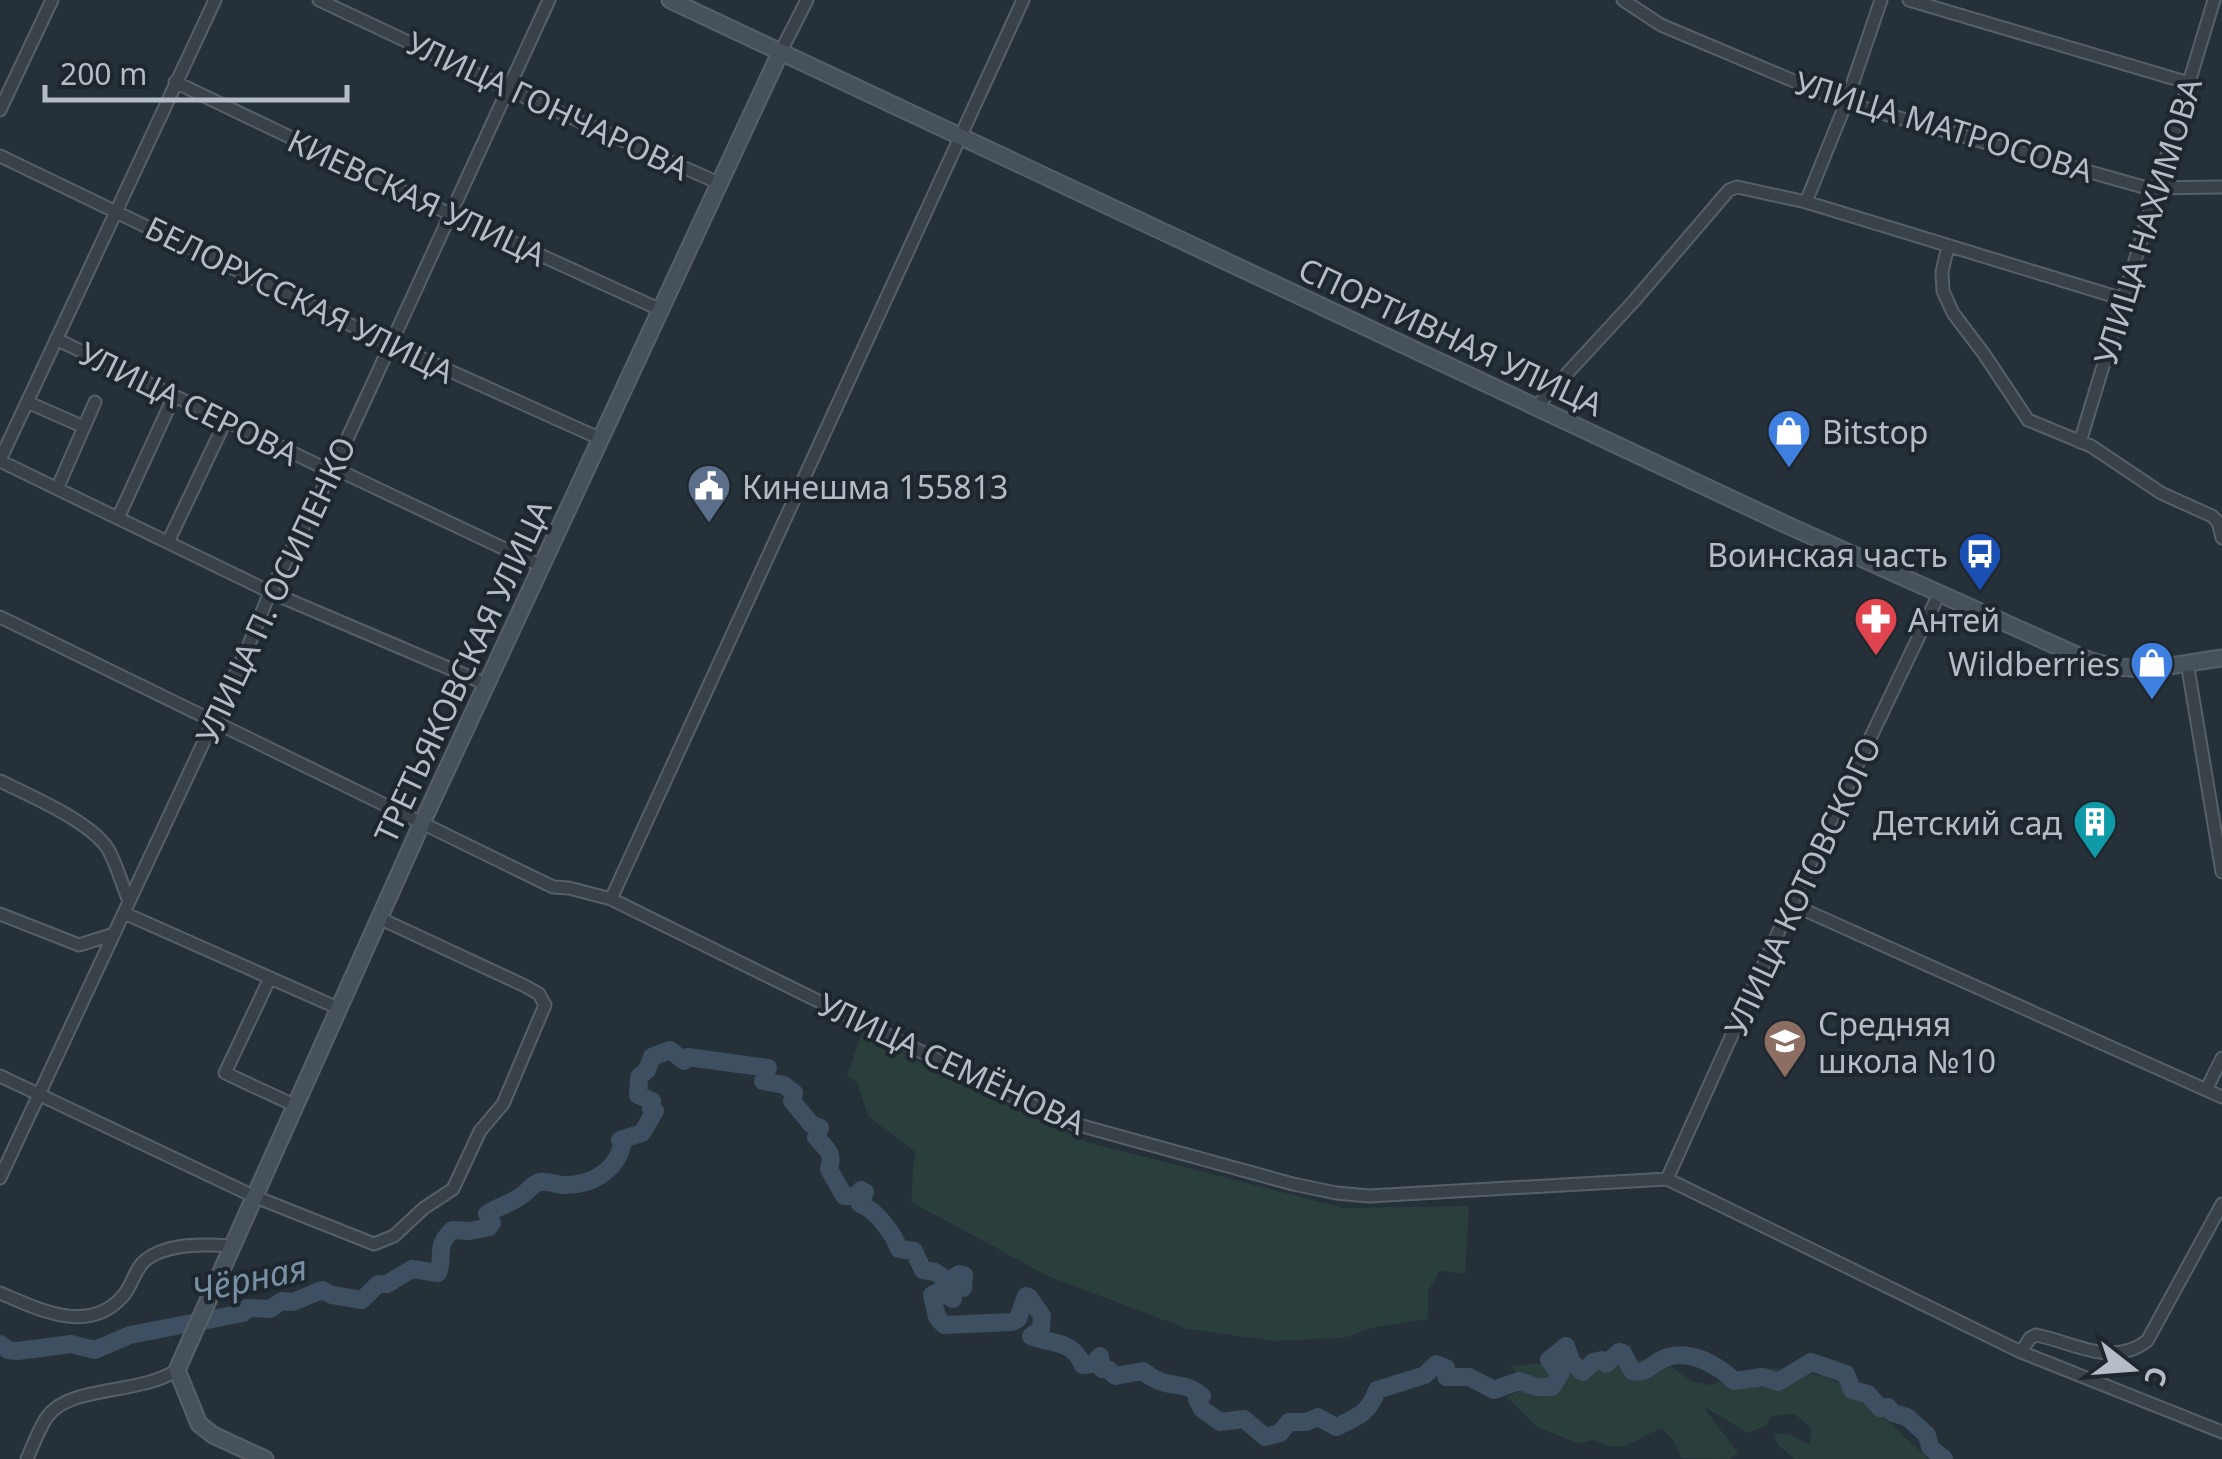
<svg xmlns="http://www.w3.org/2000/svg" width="2222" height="1459" font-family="'Noto Sans',sans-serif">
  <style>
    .green { fill: #2a3e3c }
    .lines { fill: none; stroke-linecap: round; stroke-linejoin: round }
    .river { stroke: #3d4f60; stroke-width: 18 }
    .street-casing { stroke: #575f67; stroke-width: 15 }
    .secondary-casing { stroke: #575f67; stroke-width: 19 }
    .street { stroke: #394149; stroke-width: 11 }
    .secondary { stroke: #47515c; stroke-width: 15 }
    .labels { text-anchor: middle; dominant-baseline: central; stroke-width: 8; stroke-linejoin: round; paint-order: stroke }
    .street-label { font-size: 32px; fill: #b4bcc5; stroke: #1e262e }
    .poi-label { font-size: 32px; fill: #b4bcc5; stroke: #1e262e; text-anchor: start }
    .water-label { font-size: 35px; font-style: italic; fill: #7890a5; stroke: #1e262e }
  </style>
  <rect width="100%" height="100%" fill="#253039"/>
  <path class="green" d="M863,1031L954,1081L1087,1142L1344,1208L1469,1206L1465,1274L1440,1271L1428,1291V1319L1375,1327L1343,1338L1274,1341L1188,1329L1050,1277L911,1202C913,1188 912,1160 916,1152L868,1116L857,1082L847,1076Z
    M1595,1359L1663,1360L1691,1381L1710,1385L1756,1368L1799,1369L1850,1386L1929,1459H1795L1777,1444L1774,1433L1792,1435L1810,1445L1811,1427L1794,1414L1772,1416L1766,1426L1747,1433L1702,1405L1738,1453L1730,1459L1681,1458L1675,1443L1662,1428C1630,1440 1629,1456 1593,1440L1580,1444L1537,1427L1507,1397L1532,1385L1510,1366Z"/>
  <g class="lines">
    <path class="river" d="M0,1344L8,1350L18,1351L71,1344L95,1350L130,1335L243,1313L247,1308L270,1309L282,1301L293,1302L322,1290L332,1295L362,1300L378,1284H387L412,1269L438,1273C445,1255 434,1248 452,1230L470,1231L489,1227L492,1223L487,1214C498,1207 511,1203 521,1196C528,1192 531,1184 540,1182C546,1181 555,1184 563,1185C590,1186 615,1172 622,1146L620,1140L642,1133L655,1111L651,1108L652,1101L638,1095L639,1077L647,1070L652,1057L670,1050L684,1061L687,1057L768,1068L763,1081L784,1085L794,1093L792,1101L811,1124L820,1128L816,1137C826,1149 834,1152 829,1169L844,1196H856L861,1190L865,1192L860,1204C875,1209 894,1234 899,1249L914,1251L923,1270L935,1272L949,1281L959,1274L964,1275L963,1288L952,1287L953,1299L940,1291L932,1295L937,1317L944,1325L1012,1322L1018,1319L1026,1296L1029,1297L1042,1316L1041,1329L1031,1336C1055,1345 1072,1340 1083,1365L1093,1364L1100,1356L1102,1369H1108L1115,1376L1143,1371C1168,1392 1181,1378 1202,1396L1197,1399L1202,1409L1220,1422L1244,1419L1265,1437L1280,1433L1289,1422H1306L1318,1417L1336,1427C1358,1417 1369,1413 1377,1390L1425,1375L1436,1364L1446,1368V1377H1469L1494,1390L1519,1381L1537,1387H1552L1560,1374L1549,1360L1566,1346L1572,1363L1583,1372L1593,1362L1602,1360L1606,1364L1619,1352L1623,1353L1632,1371C1648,1375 1653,1361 1668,1357C1691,1350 1718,1365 1734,1381L1763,1377L1778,1382L1811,1362L1846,1374L1852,1390L1868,1394L1880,1408L1888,1407L1893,1413L1907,1417L1927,1435L1930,1447L1944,1459"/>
    <defs>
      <path id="street" d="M319,0L527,98L721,184
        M1623,0L1661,25L1846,103L2147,188L2222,187
        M1909,0L2189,83
        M780,53L807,0
        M175,82L450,214L661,310
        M0,110L52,0
        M0,156L390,344L601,439
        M1806,202L1846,103L1881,0
        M1948,246L1942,272L1943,291L1953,313L1984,354L2028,420L2091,446L2161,493L2212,516L2218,522L2222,538
        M56,339L322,467L342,472L541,566
        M27,402L84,427
        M1537,406L1634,301L1729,190L1737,187L1806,202L2123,299
        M2080,442L2214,0
        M0,460L215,0
        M0,461L270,592L486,684
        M57,489L95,402
        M118,518L174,396
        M168,542L226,420
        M0,617L553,887L569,888L611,899L997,1089L1075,1124L1293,1184L1336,1193L1369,1196L1667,1179L2021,1352L2222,1432
        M2187,662L2222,872
        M0,781C30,796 90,821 108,849C117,865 122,885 129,901
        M611,899L1023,0
        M1791,904L2222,1097
        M124,913L338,1008
        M0,914L79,945L114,934
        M270,978L225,1073L294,1105
        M0,1076L253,1196L374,1244L394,1236L424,1208L453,1189L480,1131L503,1104L545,1005L539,994L525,986L379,918
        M2206,1090L2222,1058
        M0,1178L248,647L270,592L337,461L549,0
        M1667,1179L1791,904L1939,594
        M0,1293C38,1309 88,1335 122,1297C133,1286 134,1268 147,1259C169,1243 205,1244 230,1246
        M2021,1352L2030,1338L2036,1335C2073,1342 2111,1368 2147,1341L2222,1204
        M27,1459C33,1445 39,1429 47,1417C69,1385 140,1395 177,1370"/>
      <path id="secondary" d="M670,0L1787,525L2081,657C2131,678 2170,665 2222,658
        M265,1459L213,1435L199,1424L177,1370L421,825L780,53"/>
    </defs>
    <use href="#street" class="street-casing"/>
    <use href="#secondary" class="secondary-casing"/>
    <use href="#street" class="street"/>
    <use href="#secondary" class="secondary"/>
  </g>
  <defs>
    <symbol id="shop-pin" viewBox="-11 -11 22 30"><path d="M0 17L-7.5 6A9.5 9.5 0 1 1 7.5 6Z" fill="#3f7fe0" stroke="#1e262e"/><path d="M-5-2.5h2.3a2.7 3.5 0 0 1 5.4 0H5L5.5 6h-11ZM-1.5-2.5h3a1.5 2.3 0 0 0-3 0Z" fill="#fff"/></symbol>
    <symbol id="civic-pin" viewBox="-11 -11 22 30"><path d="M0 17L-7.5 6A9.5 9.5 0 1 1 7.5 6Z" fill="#5c6f8a" stroke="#1e262e"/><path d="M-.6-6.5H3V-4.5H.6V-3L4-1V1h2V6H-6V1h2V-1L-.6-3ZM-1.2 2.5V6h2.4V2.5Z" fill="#fff"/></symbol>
    <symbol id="bus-pin" viewBox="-11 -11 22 30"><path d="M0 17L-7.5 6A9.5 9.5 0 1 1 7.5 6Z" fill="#1a4fb4" stroke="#1e262e"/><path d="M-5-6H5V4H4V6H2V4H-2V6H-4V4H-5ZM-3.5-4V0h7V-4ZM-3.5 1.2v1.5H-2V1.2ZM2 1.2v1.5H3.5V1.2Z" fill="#fff"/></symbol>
    <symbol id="pharmacy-pin" viewBox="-11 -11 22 30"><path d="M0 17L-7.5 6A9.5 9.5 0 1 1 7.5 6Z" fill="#e0444e" stroke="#1e262e"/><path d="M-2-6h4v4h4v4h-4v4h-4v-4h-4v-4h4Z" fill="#fff"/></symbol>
    <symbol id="building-pin" viewBox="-11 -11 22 30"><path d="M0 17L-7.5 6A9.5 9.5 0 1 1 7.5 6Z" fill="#0f9aa8" stroke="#1e262e"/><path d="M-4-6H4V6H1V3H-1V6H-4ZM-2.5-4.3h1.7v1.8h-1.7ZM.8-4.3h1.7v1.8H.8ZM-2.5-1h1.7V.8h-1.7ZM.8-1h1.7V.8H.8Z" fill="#fff"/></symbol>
    <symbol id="school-pin" viewBox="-11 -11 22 30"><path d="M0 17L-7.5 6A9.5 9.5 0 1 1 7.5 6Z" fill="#8d6e63" stroke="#1e262e"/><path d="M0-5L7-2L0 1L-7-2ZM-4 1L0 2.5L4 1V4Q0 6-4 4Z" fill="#fff"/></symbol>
  </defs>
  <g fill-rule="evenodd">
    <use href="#shop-pin" x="1764" y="406" width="50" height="68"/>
    <use href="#civic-pin" x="684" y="461" width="50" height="68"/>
    <use href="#bus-pin" x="1955" y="529" width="50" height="68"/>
    <use href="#pharmacy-pin" x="1851" y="594" width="50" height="68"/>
    <use href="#shop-pin" x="2127" y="638" width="50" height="68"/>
    <use href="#building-pin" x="2070" y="797" width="50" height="68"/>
    <use href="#school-pin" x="1760" y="1016" width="50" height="68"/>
  </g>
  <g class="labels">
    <g class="street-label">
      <text transform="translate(548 105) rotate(25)">УЛИЦА ГОНЧАРОВА</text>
      <text transform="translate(1944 126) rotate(17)">УЛИЦА МАТРОСОВА</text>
      <text transform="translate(417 197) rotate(25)">КИЕВСКАЯ УЛИЦА</text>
      <text transform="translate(2147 221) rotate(-73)">УЛИЦА НАХИМОВА</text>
      <text transform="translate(300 299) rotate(26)">БЕЛОРУССКАЯ УЛИЦА</text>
      <text transform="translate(1451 336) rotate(25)">СПОРТИВНАЯ УЛИЦА</text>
      <text transform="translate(189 403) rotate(26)">УЛИЦА СЕРОВА</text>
      <text transform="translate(275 590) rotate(-65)">УЛИЦА П. ОСИПЕНКО</text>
      <text transform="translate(462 671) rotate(-65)">ТРЕТЬЯКОВСКАЯ УЛИЦА</text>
      <text transform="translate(1802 886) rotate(-65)">УЛИЦА КОТОВСКОГО</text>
      <text transform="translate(952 1063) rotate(25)">УЛИЦА СЕМЁНОВА</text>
    </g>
    <g class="poi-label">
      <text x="1822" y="431">Bitstop</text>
      <text x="742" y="486">Кинешма 155813</text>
      <text x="1948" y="554" text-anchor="end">Воинская часть</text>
      <text x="1908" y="619">Антей</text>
      <text x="2120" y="663" text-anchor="end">Wildberries</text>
      <text x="2062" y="822" text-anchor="end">Детский сад</text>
      <text x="1818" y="1023">Средняя<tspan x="1818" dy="37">школа №10</tspan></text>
    </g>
    <g class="water-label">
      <text transform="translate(249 1278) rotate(-12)">Чёрная</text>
    </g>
  </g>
  <g transform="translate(2132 1369) rotate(107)" stroke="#1e262e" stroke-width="8" paint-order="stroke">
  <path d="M0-8L18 38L0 25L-18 38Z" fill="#b4bcc5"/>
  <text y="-15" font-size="28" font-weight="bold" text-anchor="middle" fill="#b4bcc5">С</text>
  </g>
  <path d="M45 85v15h302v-15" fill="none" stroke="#b4bcc5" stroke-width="5"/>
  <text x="60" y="85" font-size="30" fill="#b4bcc5" stroke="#1e262e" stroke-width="8" paint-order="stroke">200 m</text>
</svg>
